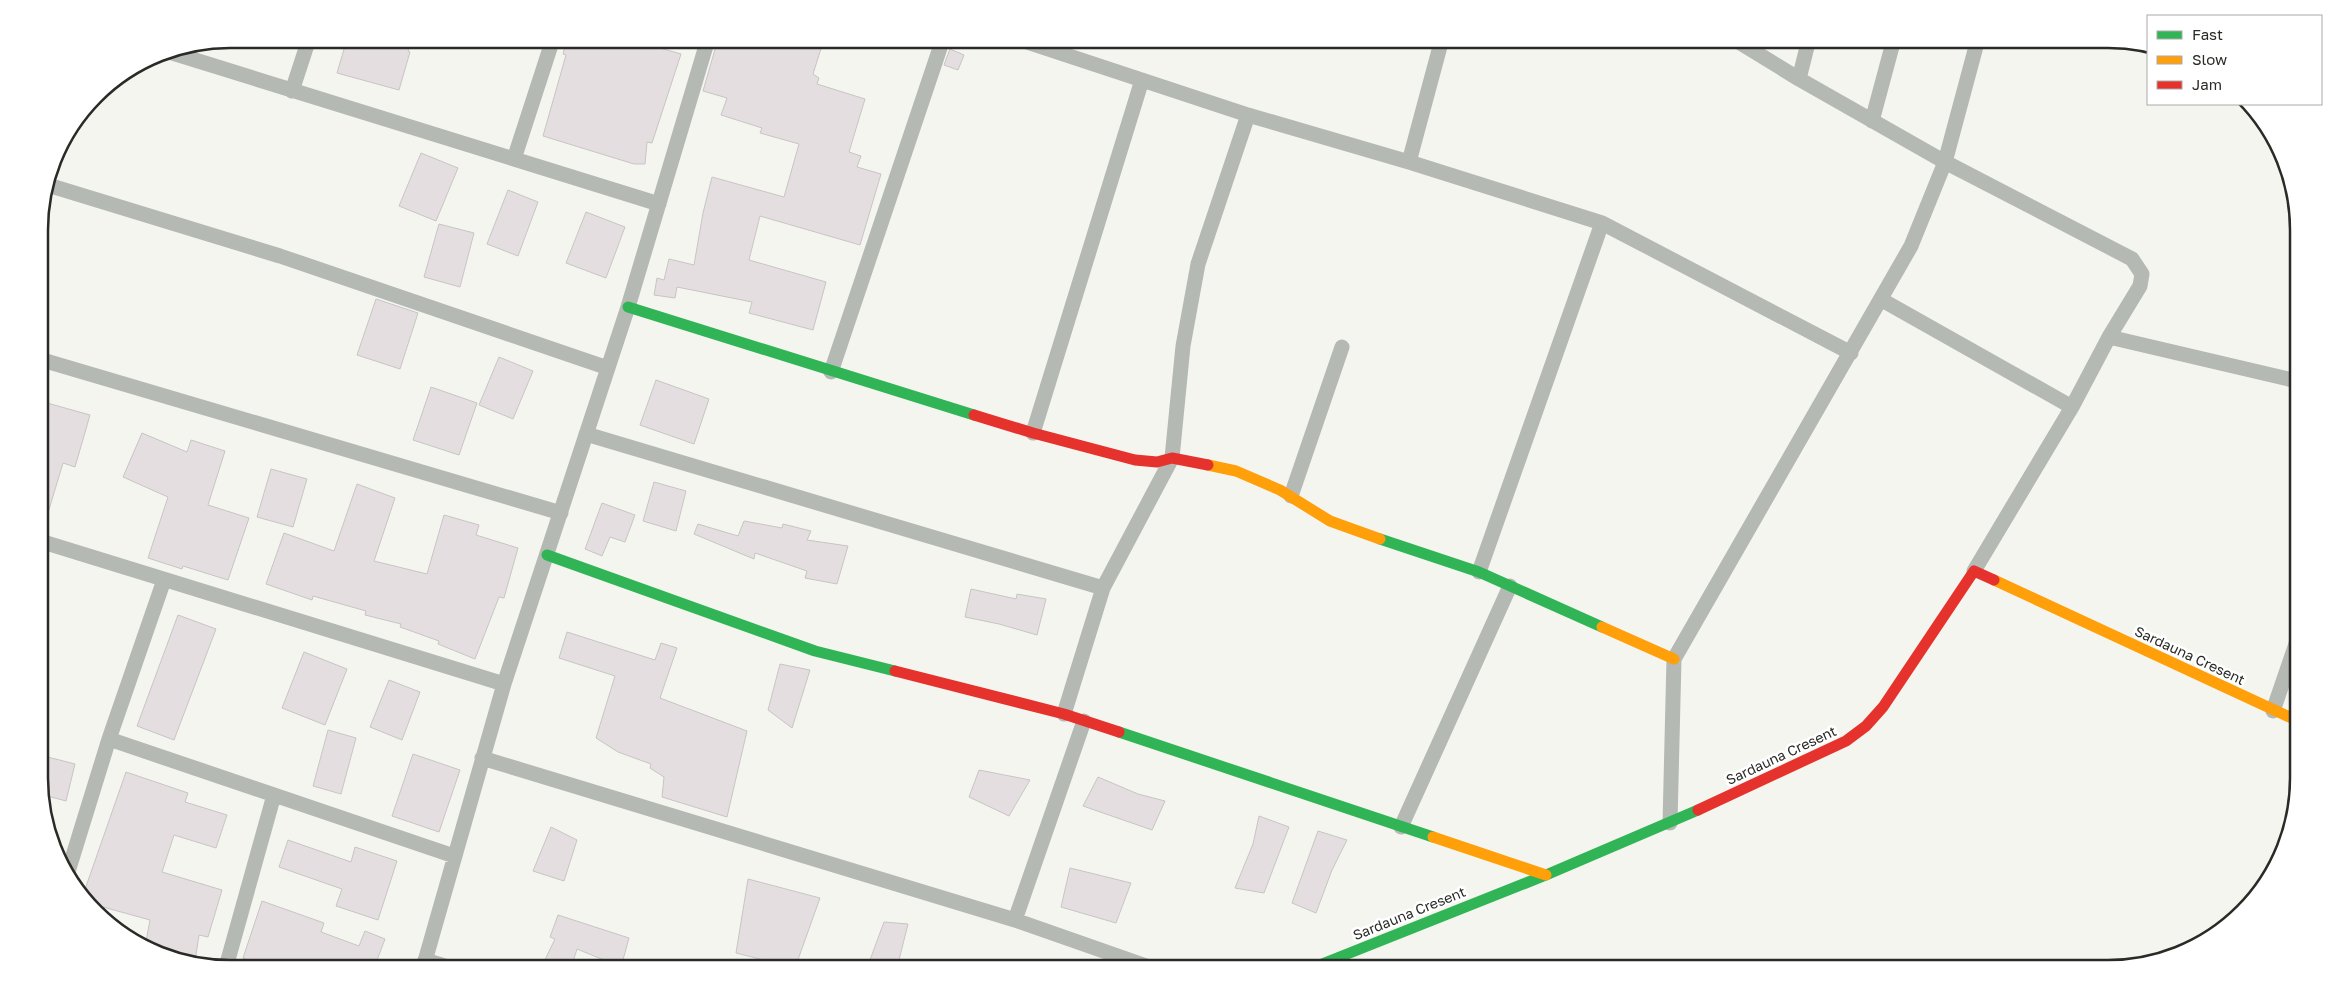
<svg xmlns="http://www.w3.org/2000/svg" width="2337" height="1007" font-family="'Golos Text',sans-serif">
  <style>
    .building { fill: #e5dee0; stroke: #c7c5c4 }
    .lines { fill: none; stroke-linecap: round; stroke-linejoin: round }
    .street { stroke: #b4b9b4; stroke-width: 15 }
    .fast { stroke: #30b455; stroke-width: 11 }
    .slow { stroke: #ff9f0a; stroke-width: 11 }
    .jam { stroke: #e5322d; stroke-width: 11 }
    .labels { text-anchor: middle; dominant-baseline: central; stroke-width: 5; stroke-linejoin: round; paint-order: stroke }
    .street-label { font-size: 14px; fill: #2a2a27; stroke: #fff }
    .rim { fill: none; stroke: #2a2a27; stroke-width: 2.5 }
  </style>
  <rect width="100%" height="100%" fill="#f5f5f0"/>
  <path class="building" d="M347,39H412L408,51L410,52L399,90L337,73Z
    M567,39H629L681,54L652,143L647,142L645,164H634L543,136L566,55L563,54Z
    M718,39H824L813,74L819,78L817,84L865,99L849,152L861,156L857,167L881,174L860,245L760,216L749,260L826,282L813,330L749,313L752,302L677,287L675,298L654,295L657,278L664,280L669,259L694,265L703,213L712,177L784,197L799,144L760,133L762,128L721,115L727,98L703,91Z
    M950,49L964,55L958,70L944,65Z
    M421,153L458,168L436,221L399,206Z
    M508,190L538,202L518,256L487,244Z
    M586,212L625,227L606,278L566,263Z
    M439,224L474,233L460,287L424,277Z
    M376,299L418,313L400,369L357,355Z
    M499,357L533,371L513,419L479,405Z
    M656,380L709,399L694,444L640,425Z
    M431,387L477,403L459,455L413,440Z
    M40,401L90,415L75,467L63,463L44,526H40Z
    M142,433L187,452L191,440L225,451L208,505L249,518L228,580L183,566L182,569L148,558L168,497L123,477Z
    M271,469L307,479L293,527L257,517Z
    M654,482L686,491L676,531L643,521Z
    M357,484L395,498L374,561L427,574L444,515L479,525L476,535L518,548L504,598L499,597L475,659L438,644L439,641L400,627L401,624L365,615L366,611L313,596L312,600L266,584L284,533L334,551Z
    M602,503L635,515L625,542L610,537L602,556L585,549Z
    M744,521L782,528L783,524L811,531L807,540L848,546L837,584L805,578L807,571L755,553L754,559L694,534L698,524L738,536Z
    M971,589L1016,599L1017,594L1046,599L1037,635L999,624L965,617Z
    M178,615L216,629L174,740L137,726Z
    M567,632L655,660L661,643L677,648L660,698L747,731L727,817L662,797L664,777L650,768L651,764L618,752L596,738L615,676L559,658Z
    M304,652L347,669L325,725L282,708Z
    M780,664L810,670L792,728L768,710Z
    M389,680L420,692L402,740L370,727Z
    M328,730L356,738L341,794L313,786Z
    M413,754L460,770L439,832L392,816Z
    M40,755L75,764L66,801L40,794Z
    M979,770L1030,780L1009,816L969,797Z
    M126,772L188,793L185,802L227,815L216,848L174,835L162,872L222,890L208,937L199,935L195,961L157,954L145,947L150,920L103,907L101,917L82,898Z
    M1098,777L1138,794L1165,801L1152,830L1083,806Z
    M1259,816L1289,827L1264,893L1235,888L1253,844Z
    M551,827L577,840L564,881L533,871Z
    M1318,831L1347,840L1332,870L1316,913L1292,903Z
    M288,840L351,862L355,847L397,861L378,920L336,906L342,889L279,867Z
    M1070,868L1131,883L1116,923L1061,907Z
    M748,879L820,898L795,968L736,953Z
    M262,901L324,923L321,932L359,946L365,931L385,939L374,968H272L243,958Z
    M558,915L629,938L621,967L577,949L571,968H541L555,939L550,937Z
    M884,922L908,924L897,968H867Z"/>
  <g class="lines">
    <path class="street" d="M1018,39L1248,115L1409,162L1602,223L1851,353
      M1734,39L1799,79L1945,162L2132,259L2142,274L2140,286L2109,337L2072,407L1974,571
      M166,51L659,204
      M1799,79L1809,39
      M292,91L309,39
      M1872,121L1894,39
      M514,159L553,39
      M1409,162L1442,39
      M48,185L280,256L608,368
      M1882,300L2072,407
      M2109,337L2297,381
      M39,359L561,513
      M831,372L943,39
      M1033,433L1142,80
      M586,434L1103,588
      M1291,496L1342,347
      M40,541L504,684
      M1479,572L1602,223
      M2273,711L2298,638
      M1064,714L1103,588L1172,458L1183,346L1198,264L1248,115
      M109,739L454,856
      M482,758L1015,920L1152,968
      M1670,823L1674,659L1911,246L1945,162L1978,39
      M1401,827L1510,586
      M67,875L109,739L164,580
      M1015,920L1084,721
      M425,960L451,968
      M226,967L274,795
      M423,968L504,684L628,307L708,39"/>
    <path class="fast" d="M628,307L974,415
      M1380,539L1479,572L1602,627
      M547,555L815,651L895,671
      M1119,732L1433,837
      M1312,968L1546,875L1698,810"/>
    <path class="slow" d="M1208,465L1236,471L1280,490L1330,521L1380,539
      M1994,580L2298,721
      M1602,627L1674,659
      M1433,837L1546,875"/>
    <path class="jam" d="M974,415L1033,433L1135,460L1157,462L1172,458L1208,465
      M895,671L1064,714L1119,732
      M1698,810L1846,741L1866,726L1883,707L1974,571L1994,580"/>
  </g>
  <g class="labels">
    <g class="street-label">
      <text transform="translate(2190 655) rotate(25)">Sardauna Cresent</text>
      <text transform="translate(1781 755) rotate(-25)">Sardauna Cresent</text>
      <text transform="translate(1409 913) rotate(-22)">Sardauna Cresent</text>
    </g>
  </g>
  <path d="M0 0H2337V1007H0ZM230 48H2108A182 182 0 0 1 2290 230V778A182 182 0 0 1 2108 960H230A182 182 0 0 1 48 778V230A182 182 0 0 1 230 48Z" fill="#fff" fill-rule="evenodd"/>
  <path class="rim" d="M230 48H2108A182 182 0 0 1 2290 230V778A182 182 0 0 1 2108 960H230A182 182 0 0 1 48 778V230A182 182 0 0 1 230 48Z"/>
  <rect x="2147" y="15" width="175" height="90" fill="#ffffff" stroke="#aaaaa9"/>
  <rect x="2157" y="31" width="25" height="8" fill="#30b455" stroke="#aaaaa9"/>
  <text x="2192" y="40" font-size="15" fill="#2a2a27">Fast</text>
  <rect x="2157" y="56" width="25" height="8" fill="#ff9f0a" stroke="#aaaaa9"/>
  <text x="2192" y="65" font-size="15" fill="#2a2a27">Slow</text>
  <rect x="2157" y="81" width="25" height="8" fill="#e5322d" stroke="#aaaaa9"/>
  <text x="2192" y="90" font-size="15" fill="#2a2a27">Jam</text>
</svg>
